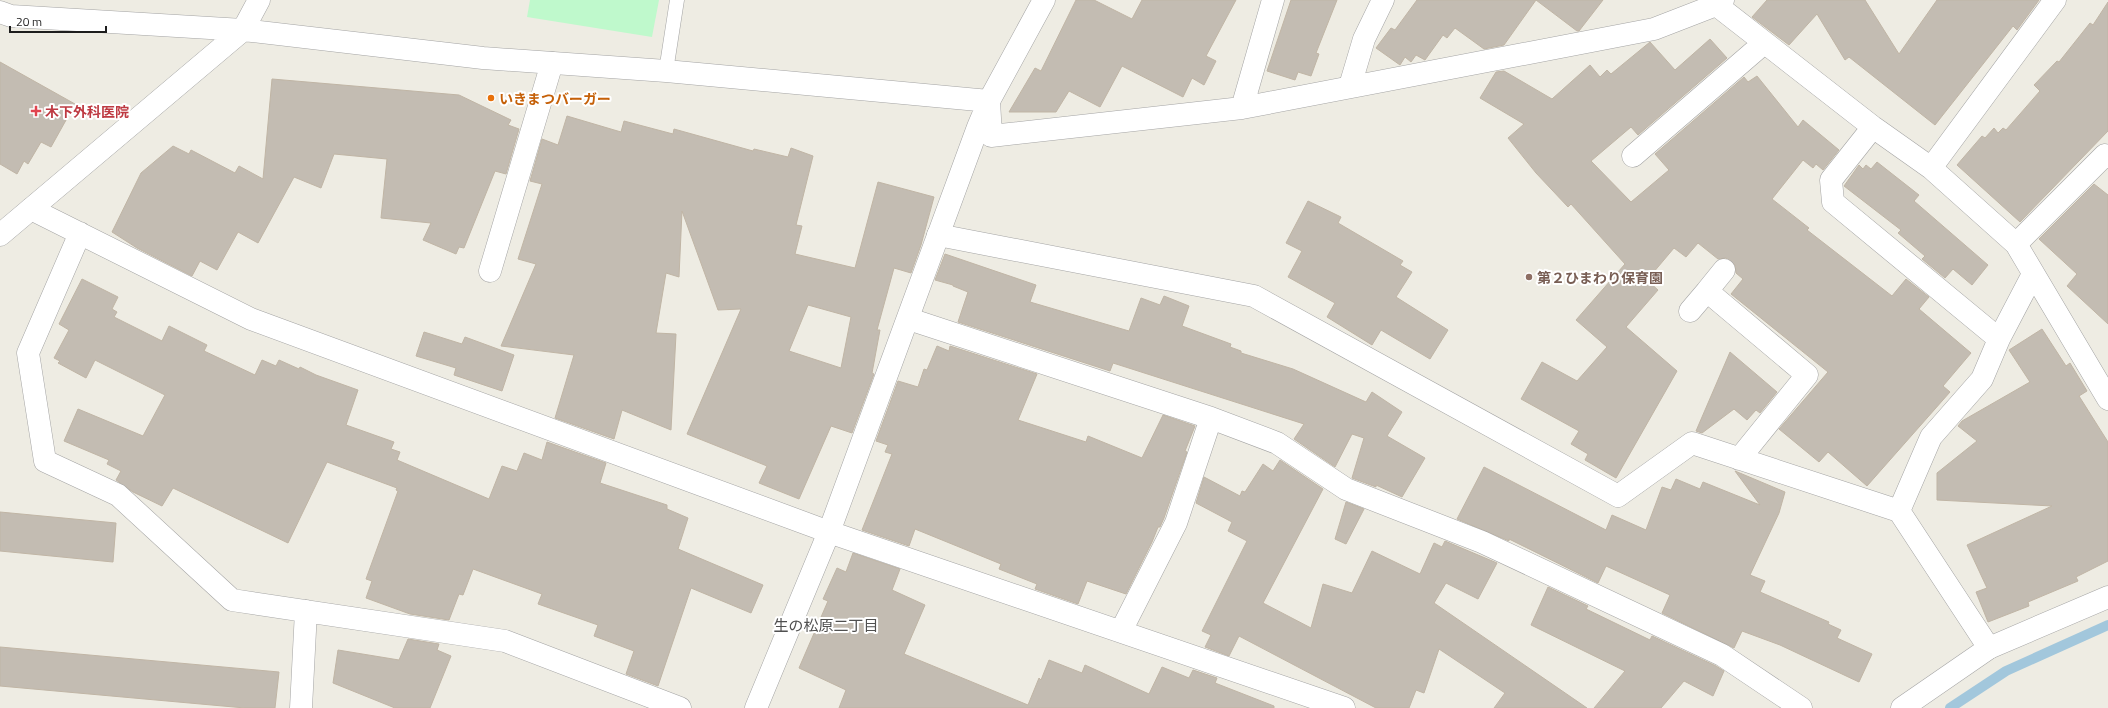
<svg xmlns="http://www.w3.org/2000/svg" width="2108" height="708" font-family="'Titillium Web','Noto Sans JP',sans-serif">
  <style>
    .park { fill: #bff9cc }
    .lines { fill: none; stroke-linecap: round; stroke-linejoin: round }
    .stream { stroke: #a2c7dc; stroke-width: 10 }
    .building { fill: #c3bcb2; stroke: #c0b5a5; fill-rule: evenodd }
    .service-casing { stroke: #a4a4a4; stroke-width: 15 }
    .minor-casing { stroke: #a4a4a4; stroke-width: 23 }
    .tertiary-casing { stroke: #a4a4a4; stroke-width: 23 }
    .service { stroke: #fff; stroke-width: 14 }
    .minor { stroke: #fff; stroke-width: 22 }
    .tertiary { stroke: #fff; stroke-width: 22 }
    .food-dot { fill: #e8710a; stroke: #fff; stroke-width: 1.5 }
    .health-dot { fill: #e0444e; stroke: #fff; stroke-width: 1.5 }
    .education-dot { fill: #8d6e63; stroke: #fff; stroke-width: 1.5 }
    .labels { text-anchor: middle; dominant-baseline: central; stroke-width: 4; stroke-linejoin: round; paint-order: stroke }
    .food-label { font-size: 14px; font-weight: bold; fill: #c56008; stroke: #fff; text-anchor: start }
    .health-label { font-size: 14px; font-weight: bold; fill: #be3a42; stroke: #fff; text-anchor: start }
    .education-label { font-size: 14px; font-weight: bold; fill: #785e54; stroke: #fff; text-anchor: start }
    .neighbourhood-label { font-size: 15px; fill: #505050; stroke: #fff }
  </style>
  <rect width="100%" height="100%" fill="#eeece3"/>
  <path class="park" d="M530,0H659L652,37L527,17Z"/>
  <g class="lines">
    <path class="stream" d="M1950,708L2006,671L2108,625"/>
  </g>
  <path class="building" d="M1076,0H1094L1132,19L1142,0H1236L1206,56L1216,61L1204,85L1192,78L1183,97L1122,66L1100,107L1069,91L1056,112H1009L1035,68L1041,71Z
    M1291,0H1337L1316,53L1319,54L1311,76L1298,72L1295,80L1267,71Z
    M1417,0H1603L1579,31H1577L1536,0L1504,45L1484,49L1455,28L1447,38L1443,35L1425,60L1416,55L1411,62L1405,57L1400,65L1376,48L1391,28L1395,30Z
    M1767,0H1865L1899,54L1937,0H2039L2017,30L2013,26L1935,125L1849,57L1845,60L1817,14L1789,45L1752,17Z
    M2108,2V131L2020,222L1957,165L1982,136L1985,138L1994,128L1998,133L2003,128L2006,130L2040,91L2034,85L2057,61L2059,62L2090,23L2093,25Z
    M1710,39L1727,58L1638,135L1631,127L1591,161L1631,202L1669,170L1655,154L1744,77L1748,82L1757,76L1798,127L1803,120L1839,150L1823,170L1816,164L1813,168L1803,160L1772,199L1809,228L1807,230L1892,296L1906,279L1929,297L1919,309L1971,353L1943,386L1950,392L1867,486L1828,452L1819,462L1779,429L1828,372L1731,294L1743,279L1736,273L1735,265L1726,258L1718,259L1698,243L1686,257L1674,248L1647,280L1658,290L1626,327L1677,371L1616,478L1585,460L1588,454L1571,444L1579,431L1521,399L1542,362L1577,381L1607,347L1576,320L1625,264L1571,204L1568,207L1536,173L1508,138L1524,124L1480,98L1496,72L1504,71L1552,99L1590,65L1600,77L1607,70L1611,74L1650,42L1675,70Z
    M0,62L75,104L51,147L41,142L28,164L24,161L17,174L0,164Z
    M272,79L459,95L511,120L508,125L519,129L506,174L495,171L464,248L459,247L456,254L423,240L431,223L381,218L387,159L334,154L321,188L294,177L258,243L238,232L217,270L200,261L192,276L137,248L112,232L141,173L173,146L189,154L191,150L235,173L239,166L263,179Z
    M567,116L621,132L624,121L673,134L674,129L753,151L754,149L788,157L791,148L813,156L796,225L802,226L795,254L855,268L878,182L934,197L921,245L911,273L894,268L877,330H880L872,373L874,374L852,433L831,426L799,499L759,483L767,466L687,434L741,309L718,310L682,211L679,277L666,273L656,333L676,334L671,430L622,410L614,439L555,418L574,355L501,346L536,264L518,259L542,184L530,181L542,139L558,145ZM808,305L851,317L841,368L789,351Z
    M1877,162L1919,195L1914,201L1988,265L1972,285L1953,269L1945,278L1922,259L1925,256L1898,233L1901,230L1844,186L1859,165L1863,169L1866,165L1871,169Z
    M2094,184L2108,195V324L2067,286L2077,274L2039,239Z
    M1308,201L1341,217L1338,223L1403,261L1400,265L1412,272L1396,297L1448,330L1430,359L1381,330L1372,345L1327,317L1335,303L1288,277L1302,251L1286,243Z
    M945,254L1036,285L1030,302L1129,331L1141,298L1160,305L1164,296L1189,306L1182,326L1231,344L1230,347L1241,351V353L1293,369L1366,402L1372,392L1402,412L1387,436L1425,458L1402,497L1376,485V487L1352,478L1364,438L1352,434L1335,467L1294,439L1304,424L1113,363L1110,371L958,322L968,292L953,286V285L935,280Z
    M82,279L118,297L112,309L117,312L114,317L162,341L169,326L207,345L204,351L255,375L262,360L276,366L279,360L299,369L300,367L316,375L358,390L346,425L394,442L391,449L400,452L397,460L489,499L502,466L517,471L524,453L542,460L547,442L606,463L600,483L667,505V509L688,518L678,549L763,585L751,613L691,588L658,686L626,674L634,651L594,636L598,625L538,604L542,594L473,569L463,595L459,594L449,620L410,614L366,598L372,581L366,579L398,491L396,490L397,488L327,462L288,543L173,488L162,506L133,492L116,480L121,471L107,464L109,460L64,441L78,409L143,436L165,395L95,360L86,378L58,363L60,361L54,358L69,330L59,324Z
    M2042,329L2066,366L2070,363L2087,391L2079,396L2108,442V561L2076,577L2078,581L2028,602L2029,606L1988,622L1976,592L1987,588L1967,545L2052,506L1937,500V473L1977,441L1958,426L1962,421L2030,382L2009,350Z
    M424,332L462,344L465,337L514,355L502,391L454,375L456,368L416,356Z
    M937,346L949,351L950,346L1037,374L1018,420L1086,442L1088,436L1142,458L1163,415L1195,426L1185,451L1187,452L1164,518L1160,527H1158L1152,542L1126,594L1087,581L1078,604L1035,589L1037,584L999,569L1001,564L915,529L909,546L862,530L892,454L885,452L888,445L876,441L898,381L918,387L924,369L927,370Z
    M1730,352L1777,392L1760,413L1756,410L1747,420L1734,409L1702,433L1696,431Z
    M1280,460L1323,489L1263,603L1311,628L1323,584L1352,593L1372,551L1420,574L1434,543L1442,547L1445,541L1497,563L1478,599L1446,583L1434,603L1587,708H1494L1505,693L1439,649L1424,693L1416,690L1409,708H1376L1239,636L1229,656L1205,647L1211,635L1202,631L1247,541L1228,531L1232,522L1196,503L1204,477L1240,496L1242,491L1245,492L1263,464L1273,471Z
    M1484,467L1606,530L1612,515L1646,530L1662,487L1671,490L1676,479L1700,489L1703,482L1760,505L1735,471L1785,492L1779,513L1750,575L1765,581L1760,592L1829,622L1828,624L1841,630L1837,638L1872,654L1859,682L1780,645L1742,631L1734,648L1662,613L1670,595L1606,566L1598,583L1509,539V541L1457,519Z
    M1346,502L1364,509L1346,544L1335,539Z
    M0,512L116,523L113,562L0,551Z
    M853,553L900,569L892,590L925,605L904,654L1028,705L1039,678L1041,680L1049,660L1082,673L1085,665L1149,694L1162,667L1189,678L1193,670L1217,678L1215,683L1274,706V708H839L846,690L799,668L828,601L823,599L837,568L846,572Z
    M1548,587L1588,606L1586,609L1650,640L1652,636L1716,666L1724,671L1713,696L1684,681L1661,708H1594L1625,671L1531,625Z
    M408,639L439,644L437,650L451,656L430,708H395L333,683L338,650L399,660Z
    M0,647L279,672L275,708H245L0,686Z"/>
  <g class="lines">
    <defs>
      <path id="service" d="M666,71L677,0"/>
      <path id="minor" d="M1710,0L1873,127L1931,168L2016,244L2108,399
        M1350,86L1364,39L1383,0
        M989,101L991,136L1242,108L1654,29L1716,5L1723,0
        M1242,108L1273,0
        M1873,127L1831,180L1833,202L1999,339
        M1633,156L1764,43
        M1931,168L2055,0
        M31,209L251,319L829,532L1344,708
        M80,233L28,353L45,461L118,495L232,600L505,641L680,708
        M938,235L1254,296L1618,496L1692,443L1899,511
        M2016,244L2105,155L2108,157
        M1724,270L1707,291L1807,375L1739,459
        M490,271L552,63
        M1690,311L1707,291
        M909,319L1211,418L1277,443L1346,489L1482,542L1722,655L1801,708
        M1121,631L1176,523L1211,418
        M1989,648L1899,511L1931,437L1982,379L1999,339L2033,274
        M301,708L306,611"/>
      <path id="tertiary" d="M0,12L11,16L243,30L483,58L666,71L989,101
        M0,235L243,30L259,0
        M756,708L829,532L978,127L989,101L1044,0
        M1902,708L1989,648L2108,597"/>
    </defs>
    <use href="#service" class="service-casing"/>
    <use href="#minor" class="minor-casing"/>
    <use href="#tertiary" class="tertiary-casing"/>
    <use href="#service" class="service"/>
    <use href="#minor" class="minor"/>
    <use href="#tertiary" class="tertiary"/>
  </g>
  <circle class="food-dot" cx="491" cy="98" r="4"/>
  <path class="health-dot" d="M34 105h4v4h4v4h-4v4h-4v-4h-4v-4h4z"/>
  <circle class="education-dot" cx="1529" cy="277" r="4"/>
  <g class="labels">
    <g class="food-label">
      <text x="499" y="98">いきまつバーガー</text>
    </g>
    <g class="health-label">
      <text x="45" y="111">木下外科医院</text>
    </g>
    <g class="education-label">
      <text x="1537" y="277">第２ひまわり保育園</text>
    </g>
    <g class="neighbourhood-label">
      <text x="826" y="625">生の松原二丁目</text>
    </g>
  </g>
  <path d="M10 26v6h96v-6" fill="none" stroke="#1d1d1d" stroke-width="2"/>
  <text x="16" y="26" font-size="12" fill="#1d1d1d" stroke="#ffffff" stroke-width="3" paint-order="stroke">20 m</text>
</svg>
